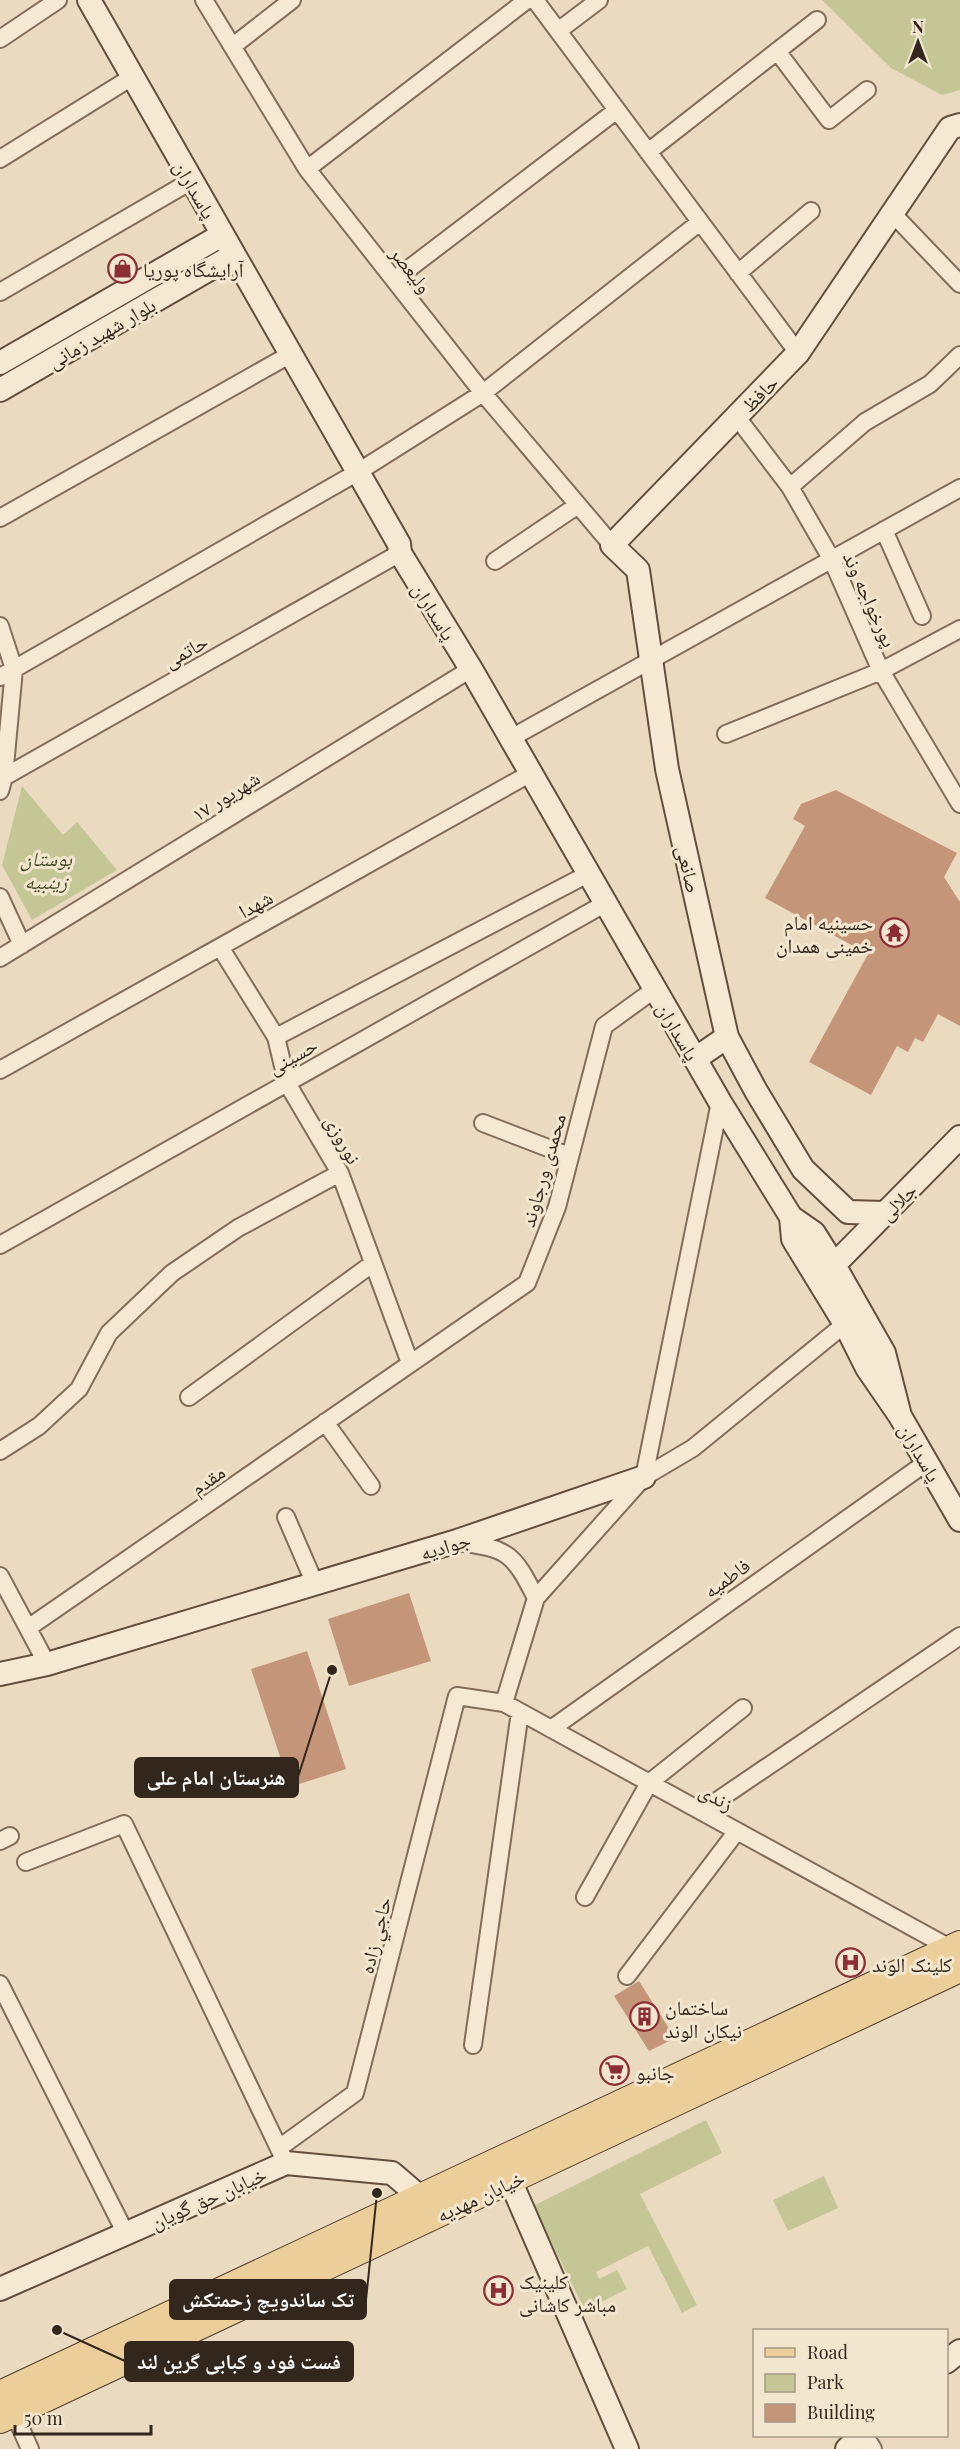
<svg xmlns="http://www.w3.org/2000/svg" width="960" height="2449" font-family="'Playfair Display','Noto Naskh Arabic',serif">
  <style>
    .green { fill: #c4c795 }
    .building { fill: #c59579 }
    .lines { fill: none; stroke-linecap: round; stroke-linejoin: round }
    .street-casing { stroke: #826d5a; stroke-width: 20 }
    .secondary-casing { stroke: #634e3d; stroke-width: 26 }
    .primary-casing { stroke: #4f3c2e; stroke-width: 28 }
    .street { stroke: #f6e9d3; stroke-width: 16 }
    .secondary { stroke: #f6e9d3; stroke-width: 22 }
    .primary { stroke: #ebce9a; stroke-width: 26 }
    .labels { text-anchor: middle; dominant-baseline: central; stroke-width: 6; stroke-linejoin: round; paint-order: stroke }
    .street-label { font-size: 20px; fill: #32261d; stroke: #f2e6cf }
    .poi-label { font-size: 20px; fill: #32261d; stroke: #f2e6cf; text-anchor: start }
    .park-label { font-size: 20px; font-style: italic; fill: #454d25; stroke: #f2e6cf }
    .leader { fill: none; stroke: #32261d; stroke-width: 2 }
    .callout-dot { fill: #32261d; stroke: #f2e6cf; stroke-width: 2 }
    .callout { fill: #32261d; stroke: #32261d; stroke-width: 2 }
    .callout-label { font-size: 21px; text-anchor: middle; font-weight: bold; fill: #fff }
  </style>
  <rect width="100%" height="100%" fill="#eadbc0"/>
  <path class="green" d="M822,0H960V90L942,95L891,68Z
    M22,786L63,835L77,822L117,870L32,920L2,865Z
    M706,2120L722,2153L640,2194L697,2305L682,2313L648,2246L596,2272L599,2279L617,2270L627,2289L585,2310L533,2206Z
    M824,2176L838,2208L788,2231L773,2200Z"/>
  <path class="building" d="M836,790L957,853L944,877L960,902V1026L938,1014L923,1042L915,1038L908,1052L897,1046L871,1095L809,1062L868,954L765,898L805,826L793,819L801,804Z
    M409,1593L431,1661L349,1686L328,1619Z
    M307,1651L346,1769L290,1787L251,1669Z
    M639,1981L675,2038L649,2051L614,1996Z"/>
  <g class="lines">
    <defs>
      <path id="street" d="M204,0L307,169L483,393L612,545
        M535,0L798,353
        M558,31L599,0
        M0,39L58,0
        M233,46L292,0
        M777,51L829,120L867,90
        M648,152L817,20
        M0,159L132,77
        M307,169L527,0
        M892,213L960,284
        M738,273L811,211
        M394,280L617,110
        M0,292L191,181
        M736,416L790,487L832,560L881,671L960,804
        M790,487L865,422L930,384L960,355
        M0,518L291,354
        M884,530L922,616
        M495,561L578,505
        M0,626L14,669L4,777
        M0,677L358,472L483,393L700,222
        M726,734L881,671L960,629
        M511,738L960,488
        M0,791L4,777L400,553
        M0,897L22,945
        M220,947L276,1037L287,1083L340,1173L410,1363
        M0,958L471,669
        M276,1037L590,873
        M0,1070L531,773
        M483,1123L569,1156
        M0,1245L606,903
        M189,1397L372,1264
        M325,1422L371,1486
        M0,1451L39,1426L79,1389L109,1333L172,1273L238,1228L340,1173
        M644,1477L720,1102
        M286,1517L315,1584
        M459,1542C509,1549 513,1553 536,1598
        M0,1576L47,1664
        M28,1628L527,1283L557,1207L604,1026L655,989
        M504,1703L536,1598L644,1477L693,1448L845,1324
        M551,1729L927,1462
        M702,1811L960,1636
        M0,1841L10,1836
        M26,1862L124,1824L283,2157
        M585,1897L649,1783L743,1708
        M627,1976L737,1831
        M0,1984L126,2234
        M473,2045L520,1712
        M279,2148L355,2093L457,1696L504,1703L950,1948
        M14,2413L30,2449
        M865,2436L873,2449"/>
      <path id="secondary" d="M89,0L399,544L400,553L471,669L720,1102L791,1217L814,1233L834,1265L884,1353L900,1416
        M0,363L222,235
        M0,390L234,255
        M727,1037L756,1091L803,1169L848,1212L885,1213
        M695,1059L727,1037L667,769L638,570L612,545L798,353L950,128L960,125
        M791,1217L793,1239L845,1324L867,1368L900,1416L960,1520
        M834,1265L960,1137
        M0,1674L47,1664L457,1541L644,1477
        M510,2180L627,2449
        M0,2289L286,2163L392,2173L420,2197
        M946,2362L960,2351
        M847,2449L861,2436"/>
      <path id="primary" d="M0,2394L960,1944
        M0,2420L960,1969"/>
    </defs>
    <use href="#street" class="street-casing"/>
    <use href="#secondary" class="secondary-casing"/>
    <use href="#primary" class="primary-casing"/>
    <use href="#street" class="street"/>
    <use href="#secondary" class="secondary"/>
    <use href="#primary" class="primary"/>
  </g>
  <defs>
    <symbol id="shop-ring" viewBox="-11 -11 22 22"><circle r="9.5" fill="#f2e6cf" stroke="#8c2e34" stroke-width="1.5"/><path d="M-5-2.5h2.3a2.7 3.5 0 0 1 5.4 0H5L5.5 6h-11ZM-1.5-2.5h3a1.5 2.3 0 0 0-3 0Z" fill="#8c2e34"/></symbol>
    <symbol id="temple-ring" viewBox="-11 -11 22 22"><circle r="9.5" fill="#f2e6cf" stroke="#8c2e34" stroke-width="1.5"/><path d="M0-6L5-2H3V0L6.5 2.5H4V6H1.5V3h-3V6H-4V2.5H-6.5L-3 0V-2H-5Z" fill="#8c2e34"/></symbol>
    <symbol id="hospital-ring" viewBox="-11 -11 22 22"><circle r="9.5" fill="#f2e6cf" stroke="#8c2e34" stroke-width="1.5"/><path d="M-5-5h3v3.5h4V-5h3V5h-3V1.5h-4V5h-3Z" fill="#8c2e34"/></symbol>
    <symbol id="building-ring" viewBox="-11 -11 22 22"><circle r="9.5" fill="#f2e6cf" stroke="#8c2e34" stroke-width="1.5"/><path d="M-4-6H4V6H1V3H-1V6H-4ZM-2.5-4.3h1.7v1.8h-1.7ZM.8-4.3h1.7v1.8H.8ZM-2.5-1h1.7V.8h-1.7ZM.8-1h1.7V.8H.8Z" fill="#8c2e34"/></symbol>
    <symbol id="supermarket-ring" viewBox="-11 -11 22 22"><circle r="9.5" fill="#f2e6cf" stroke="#8c2e34" stroke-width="1.5"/><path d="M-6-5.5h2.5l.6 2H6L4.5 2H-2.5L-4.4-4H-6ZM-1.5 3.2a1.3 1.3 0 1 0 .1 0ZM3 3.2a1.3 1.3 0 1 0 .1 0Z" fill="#8c2e34"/></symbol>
  </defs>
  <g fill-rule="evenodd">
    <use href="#shop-ring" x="106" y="252" width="33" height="33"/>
    <use href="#temple-ring" x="878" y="916" width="33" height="33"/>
    <use href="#hospital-ring" x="834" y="1946" width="33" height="33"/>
    <use href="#building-ring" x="628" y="2000" width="33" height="33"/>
    <use href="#supermarket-ring" x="598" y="2054" width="33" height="33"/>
    <use href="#hospital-ring" x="482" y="2274" width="33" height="33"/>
  </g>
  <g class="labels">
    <g class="street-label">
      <text transform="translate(196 189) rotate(60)">پاسداران</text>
      <text transform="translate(412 269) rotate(52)">ولیعصر</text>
      <text transform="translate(101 332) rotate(-30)">بلوار شهید زمانی</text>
      <text transform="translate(759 393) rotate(-45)">حافظ</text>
      <text transform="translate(871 599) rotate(66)">پورخواجه وند</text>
      <text transform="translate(435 611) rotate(58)">پاسداران</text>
      <text transform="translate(185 650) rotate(-29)">حاتمی</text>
      <text transform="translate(225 795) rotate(-32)">۱۷ شهریور</text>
      <text transform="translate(690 869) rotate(77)">صانعی</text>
      <text transform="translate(255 903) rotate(-29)">شهدا</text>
      <text transform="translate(679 1031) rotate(60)">پاسداران</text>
      <text transform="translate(292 1055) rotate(-29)">حسینی</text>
      <text transform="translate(344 1139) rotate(61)">نوروزی</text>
      <text transform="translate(542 1170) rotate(-74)">محمدی ورجاوند</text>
      <text transform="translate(897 1201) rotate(-45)">جلالی</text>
      <text transform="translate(921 1452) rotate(60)">پاسداران</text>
      <text transform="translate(207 1479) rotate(-35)">مقدم</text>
      <text transform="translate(445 1545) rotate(-17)">جوادیه</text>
      <text transform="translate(726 1577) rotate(-36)">فاطمیه</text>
      <text transform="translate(717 1796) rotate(29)">زندی</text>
      <text transform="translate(374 1935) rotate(-76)">حاجي زاده</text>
      <text transform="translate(480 2195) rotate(-25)">خیابان مهدیه</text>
      <text transform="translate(208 2197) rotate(-24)">خیابان حق گویان</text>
    </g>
    <g class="poi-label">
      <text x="143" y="268">آرایشگاه پوریا</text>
      <text x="873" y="921" text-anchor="end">حسینیه امام<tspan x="873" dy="23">خمینی همدان</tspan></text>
      <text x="872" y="1963">کلینک الوند</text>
      <text x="665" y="2006">ساختمان<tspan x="665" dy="23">نیکان الوند</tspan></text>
      <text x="636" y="2071">جانبو</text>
      <text x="519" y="2280">کلینیک<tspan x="519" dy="23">مباشر کاشانی</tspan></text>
    </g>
    <g class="park-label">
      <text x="46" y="857">بوستان<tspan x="46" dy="23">زینبیه</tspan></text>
    </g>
  </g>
  <path class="leader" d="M332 1670L298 1777M377 2193L366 2300M57 2330L125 2361"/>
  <g class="callout-dot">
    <circle cx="332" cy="1670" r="6"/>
    <circle cx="377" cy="2193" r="6"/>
    <circle cx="57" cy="2330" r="6"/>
  </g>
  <g class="callout">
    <rect x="135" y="1758" width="163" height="39" rx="6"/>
    <rect x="170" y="2280" width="196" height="39" rx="6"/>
    <rect x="125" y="2342" width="228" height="39" rx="6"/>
  </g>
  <g class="callout-label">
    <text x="216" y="1785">هنرستان امام علی</text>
    <text x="268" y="2307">تک ساندویچ زحمتکش</text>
    <text x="239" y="2369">فست فود و کبابی گرين لند</text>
  </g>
  <rect x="753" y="2329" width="195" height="108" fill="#f2e6cf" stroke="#a59988" stroke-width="1.5"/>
  <rect x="765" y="2348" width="30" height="9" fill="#ebce9a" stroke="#a59988" stroke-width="1.5"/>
  <text x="807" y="2359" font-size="18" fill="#32261d">Road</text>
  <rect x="765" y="2374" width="30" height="18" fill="#c4c795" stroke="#a59988" stroke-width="1.5"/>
  <text x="807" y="2389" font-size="18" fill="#32261d">Park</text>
  <rect x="765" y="2404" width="30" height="18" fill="#c59579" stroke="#a59988" stroke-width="1.5"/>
  <text x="807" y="2419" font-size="18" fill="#32261d">Building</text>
  <g transform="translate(918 42)" stroke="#f2e6cf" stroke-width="4.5" paint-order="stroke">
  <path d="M0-4.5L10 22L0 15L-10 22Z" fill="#32261d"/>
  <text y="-9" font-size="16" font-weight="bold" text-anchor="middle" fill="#32261d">N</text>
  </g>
  <path d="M15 2425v9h136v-9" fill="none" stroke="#32261d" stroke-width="3"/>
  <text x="24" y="2425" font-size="18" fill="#32261d" stroke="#f2e6cf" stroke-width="4.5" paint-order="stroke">50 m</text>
</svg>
